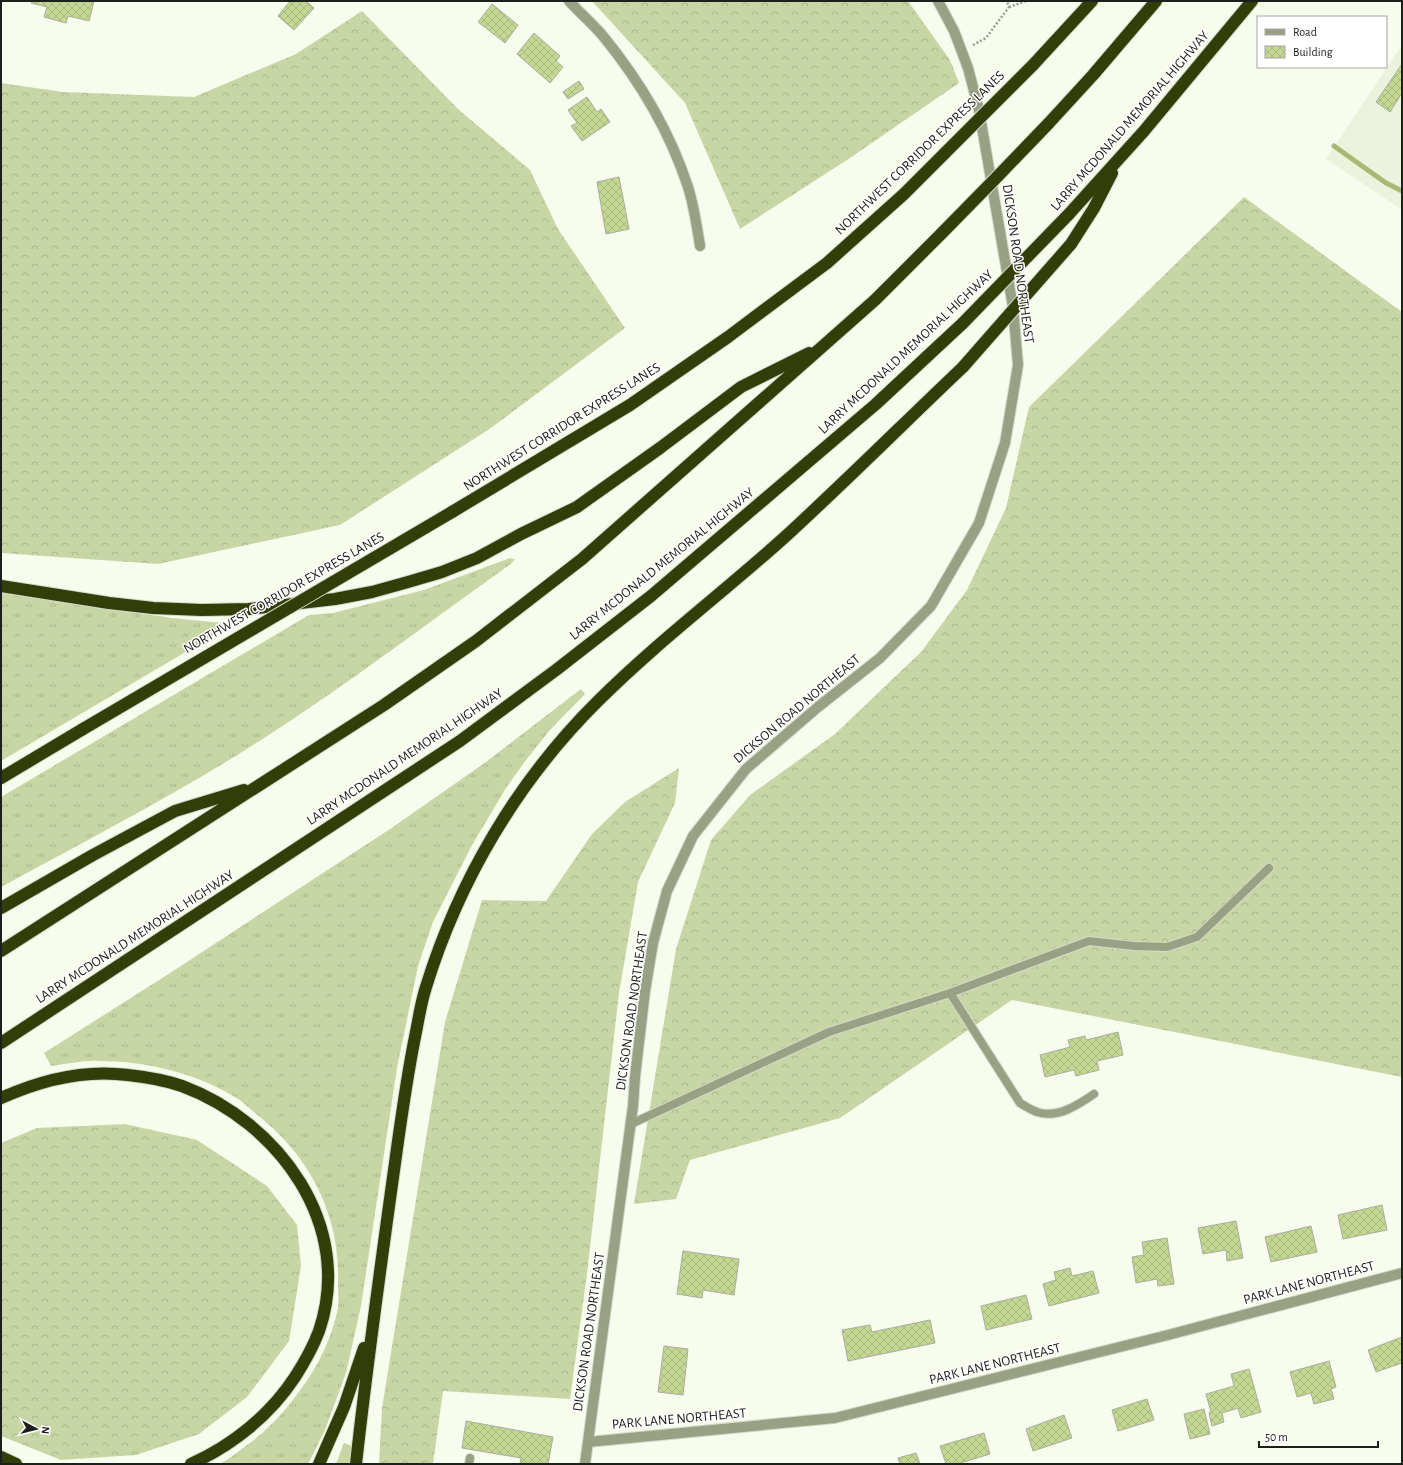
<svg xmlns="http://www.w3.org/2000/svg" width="1403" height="1465" font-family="'Alegreya Sans',sans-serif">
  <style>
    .built { fill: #ecf2dc }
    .grass { fill: url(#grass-tufts) }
    .forest { fill: url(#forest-crowns) }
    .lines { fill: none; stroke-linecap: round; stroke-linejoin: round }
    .stream { stroke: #a7b975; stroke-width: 5 }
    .building { fill: url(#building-cross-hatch); stroke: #a8ac9e }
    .lane-casing { stroke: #d4d9cb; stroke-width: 10 }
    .street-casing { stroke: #d4d9cb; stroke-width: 12 }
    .highway-casing { stroke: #d4d9cb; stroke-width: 14 }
    .path { stroke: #979b90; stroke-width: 2.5; stroke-dasharray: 2 2; stroke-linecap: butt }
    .lane { stroke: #98a184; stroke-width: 8 }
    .street { stroke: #98a184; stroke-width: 10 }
    .highway { stroke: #333d08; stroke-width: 12 }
    .highway-bridge-casing { stroke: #d4d9cb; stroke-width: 14; stroke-linecap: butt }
    .highway-bridge { stroke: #333d08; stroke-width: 12 }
    .labels { text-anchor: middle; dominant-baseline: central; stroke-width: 3; stroke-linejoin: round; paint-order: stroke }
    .street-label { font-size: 14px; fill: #1d1f1a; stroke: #fff }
  </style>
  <defs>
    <pattern id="grass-tufts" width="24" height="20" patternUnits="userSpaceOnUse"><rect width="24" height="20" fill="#c8d6a6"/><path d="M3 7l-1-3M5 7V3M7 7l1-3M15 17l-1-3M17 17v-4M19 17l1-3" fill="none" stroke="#abb78e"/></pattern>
    <pattern id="forest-crowns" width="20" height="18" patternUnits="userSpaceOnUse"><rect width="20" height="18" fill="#c8d6a6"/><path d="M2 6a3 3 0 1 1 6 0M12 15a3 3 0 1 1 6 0" fill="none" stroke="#abb78e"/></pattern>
    <pattern id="building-cross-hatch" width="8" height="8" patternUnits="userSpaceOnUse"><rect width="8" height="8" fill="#c5d893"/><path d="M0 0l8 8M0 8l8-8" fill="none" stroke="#a9b97e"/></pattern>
  </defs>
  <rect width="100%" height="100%" fill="#f7fced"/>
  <path class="built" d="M1402,45V210L1326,159Z"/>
  <path class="grass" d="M510,558L515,559L512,563C428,623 345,686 258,742C175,795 87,840 1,887V797L309,615L333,613L424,590Z
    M1,593L172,618L233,624L1,761Z
    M581,689L585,694L550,730L526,760L506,788L471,847L433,922L418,966L397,1068L361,1306L346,1373L325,1430L308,1464H219C228,1460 235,1454 243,1448C267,1431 284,1413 301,1389C319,1365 332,1337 338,1308C339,1299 338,1290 338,1282C340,1213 309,1155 255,1113C249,1108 242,1101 235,1097C195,1073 146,1061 99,1061C84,1060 67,1064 51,1066L44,1053L167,975L390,829L486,762Z
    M344,1443L352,1446L350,1464H336Z"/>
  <path class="forest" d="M592,1H908L950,60L959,83L850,158L740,229L685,103Z
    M362,11L458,109L530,170L558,229L625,328L491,428L340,525L158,564L1,553V83L63,92L194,97L296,54Z
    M1244,197L1402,312V1077L1012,1000L840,1118L690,1160L676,1199L634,1204L676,949L711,840L750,795L835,734L921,652L967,590L1006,508L1029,407Z
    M679,768L675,803L638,882L619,993L587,1274L570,1399L443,1391L433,1464H379L382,1408L445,1022L482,900L546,901L592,834L625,802Z
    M125,1124L197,1140L267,1186L297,1225L301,1266L289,1341L247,1397L199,1434L136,1455L61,1460L1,1436V1143L37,1128Z"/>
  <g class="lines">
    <path class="stream" d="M1334,146L1386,183L1402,191"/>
  </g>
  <path class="building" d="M32,1H94L89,21L68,16L66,23L44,17L47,7L31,3Z
    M290,1H306L314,8L294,30L278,16Z
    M492,4L518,25L505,43L478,22Z
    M534,33L560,56L556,61L563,67L550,83L517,54Z
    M1402,64V93L1390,112L1376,102Z
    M579,81L584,89L568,99L563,92Z
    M587,97L597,112L601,109L610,122L582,141L571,126L577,123L568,110Z
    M619,177L629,229L606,234L597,182Z
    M1118,1032L1123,1055L1097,1061L1099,1070L1076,1076L1074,1070L1045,1077L1040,1055L1070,1047L1068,1040L1085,1036L1086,1040Z
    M1382,1205L1387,1230L1343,1239L1338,1215Z
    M1236,1221L1243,1258L1227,1261L1226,1250L1203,1254L1198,1228Z
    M1311,1226L1317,1252L1271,1262L1265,1237Z
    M1167,1238L1174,1284L1158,1286L1157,1279L1136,1283L1132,1257L1144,1255L1142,1242Z
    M683,1251L739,1259L734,1295L703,1290L702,1298L677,1294Z
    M1070,1268L1072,1276L1093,1271L1099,1293L1049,1306L1043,1284L1056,1280L1054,1272Z
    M1026,1295L1032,1319L986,1330L981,1306Z
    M930,1320L935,1343L848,1361L842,1330L870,1325L872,1332Z
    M1402,1337V1363L1376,1372L1368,1350Z
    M664,1346L688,1349L683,1395L658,1392Z
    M1329,1361L1336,1387L1331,1389L1334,1399L1314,1404L1311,1393L1297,1397L1290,1372Z
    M1249,1369L1261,1412L1241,1418L1238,1408L1222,1413L1224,1422L1212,1426L1209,1413L1211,1412L1206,1394L1234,1386L1231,1374Z
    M1147,1399L1154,1420L1118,1431L1112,1410Z
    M1204,1409L1210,1434L1190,1439L1184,1414Z
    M1064,1415L1072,1438L1033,1451L1026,1429Z
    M466,1421L553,1437L548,1464H520L521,1458L462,1448Z
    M984,1433L990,1454L957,1464H946L940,1446Z
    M916,1453L920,1464H900L898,1458Z"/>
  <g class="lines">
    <defs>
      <path id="lane" d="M950,993L1020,1103C1025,1106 1031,1110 1037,1112C1057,1119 1078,1105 1094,1094
        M631,1124L829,1032L950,993L1089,941L1134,946L1167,947L1197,937L1269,868
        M469,1464L470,1458"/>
      <path id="street" d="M569,1C580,13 593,24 603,36C639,80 670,132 688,187C694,206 697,227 700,246
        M588,1442L835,1418L1168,1335L1402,1273
        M585,1464L633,1106L635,1077L645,991L653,943L667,891L693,836L746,769L818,707L880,658L931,606L979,523L1005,443L1018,365L1013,307L979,110L968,68L954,31L938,1"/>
      <path id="highway" d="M1033,65L1092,1
        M1048,124L1093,75L1156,1
        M1069,214L1144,131L1252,1
        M1071,244L1094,208L1112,173
        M452,512L630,405L728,337L827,263L904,194L945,153
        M1,586L109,603L153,608L202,610L249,609L335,599L372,592L408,582L442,572L477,558L521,534L577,507L660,448L741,387L809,353
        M1,778L83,729
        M1,908L93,855L175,811L244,790
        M1,951L384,705L476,641L582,559L875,300L942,233
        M1,1043L460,741L556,670L651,596L876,404L963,323
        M1,1098C41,1080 84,1069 128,1075C146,1077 165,1080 182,1086C279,1122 355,1226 319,1331C313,1347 304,1363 295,1377C270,1415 233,1445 191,1464
        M1,1457L16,1464
        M319,1464L344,1407L364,1348
        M356,1464C367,1363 381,1263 395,1163C401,1119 407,1075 416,1032C419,1017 421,1002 426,987C459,880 518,780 598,701C657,642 724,592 786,536C846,481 904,423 963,367"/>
    </defs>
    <use href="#lane" class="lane-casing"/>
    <use href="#street" class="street-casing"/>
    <use href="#highway" class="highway-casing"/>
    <path class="path" d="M1009,7L1026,1
      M973,45L986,38L1009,7L1007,1"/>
    <use href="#lane" class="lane"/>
    <use href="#street" class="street"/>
    <use href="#highway" class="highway"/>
    <defs>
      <path id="highway-bridge" d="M945,153L1033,65
        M942,233L996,178L1048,124
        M963,323L1069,214
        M963,367L1071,244
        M83,729L452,512"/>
    </defs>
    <use href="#highway-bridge" class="highway-bridge-casing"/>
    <use href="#highway-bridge" class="highway-bridge"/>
  </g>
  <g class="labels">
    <g class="street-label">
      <text transform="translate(1130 121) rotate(-49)">LARRY MCDONALD MEMORIAL HIGHWAY</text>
      <text transform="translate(920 153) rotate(-44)">NORTHWEST CORRIDOR EXPRESS LANES</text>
      <text transform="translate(1018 264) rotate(82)">DICKSON ROAD NORTHEAST</text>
      <text transform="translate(906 352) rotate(-43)">LARRY MCDONALD MEMORIAL HIGHWAY</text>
      <text transform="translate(562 427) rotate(-32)">NORTHWEST CORRIDOR EXPRESS LANES</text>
      <text transform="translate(662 564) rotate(-39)">LARRY MCDONALD MEMORIAL HIGHWAY</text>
      <text transform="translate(284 593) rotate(-30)">NORTHWEST CORRIDOR EXPRESS LANES</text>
      <text transform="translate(797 709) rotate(-40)">DICKSON ROAD NORTHEAST</text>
      <text transform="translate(405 757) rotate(-34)">LARRY MCDONALD MEMORIAL HIGHWAY</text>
      <text transform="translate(135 937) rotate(-33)">LARRY MCDONALD MEMORIAL HIGHWAY</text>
      <text transform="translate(632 1011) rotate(-82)">DICKSON ROAD NORTHEAST</text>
      <text transform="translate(1309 1283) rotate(-15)">PARK LANE NORTHEAST</text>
      <text transform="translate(589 1332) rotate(-82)">DICKSON ROAD NORTHEAST</text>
      <text transform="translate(995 1364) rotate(-14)">PARK LANE NORTHEAST</text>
      <text transform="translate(679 1419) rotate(-5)">PARK LANE NORTHEAST</text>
    </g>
  </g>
  <rect width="1403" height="1465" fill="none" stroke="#1d1f1a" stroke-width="4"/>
  <rect x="1257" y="16" width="130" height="52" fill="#ffffff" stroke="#a5a5a3"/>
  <rect x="1265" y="29" width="20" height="6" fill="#98a184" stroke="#a5a5a3"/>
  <text x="1293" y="36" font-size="12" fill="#1d1f1a">Road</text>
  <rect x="1265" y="46" width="20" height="12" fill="url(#building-cross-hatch)" stroke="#a5a5a3"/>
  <text x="1293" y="56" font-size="12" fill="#1d1f1a">Building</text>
  <g transform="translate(36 1429) rotate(97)" stroke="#ffffff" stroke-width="3" paint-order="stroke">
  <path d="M0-3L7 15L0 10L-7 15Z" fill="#1d1f1a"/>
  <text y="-6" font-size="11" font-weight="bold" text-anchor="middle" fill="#1d1f1a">N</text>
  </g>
  <path d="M1259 1441v6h119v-6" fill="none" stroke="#1d1f1a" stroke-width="2"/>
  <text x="1265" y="1441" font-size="12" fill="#1d1f1a" stroke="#ffffff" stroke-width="3" paint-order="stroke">50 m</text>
</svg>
